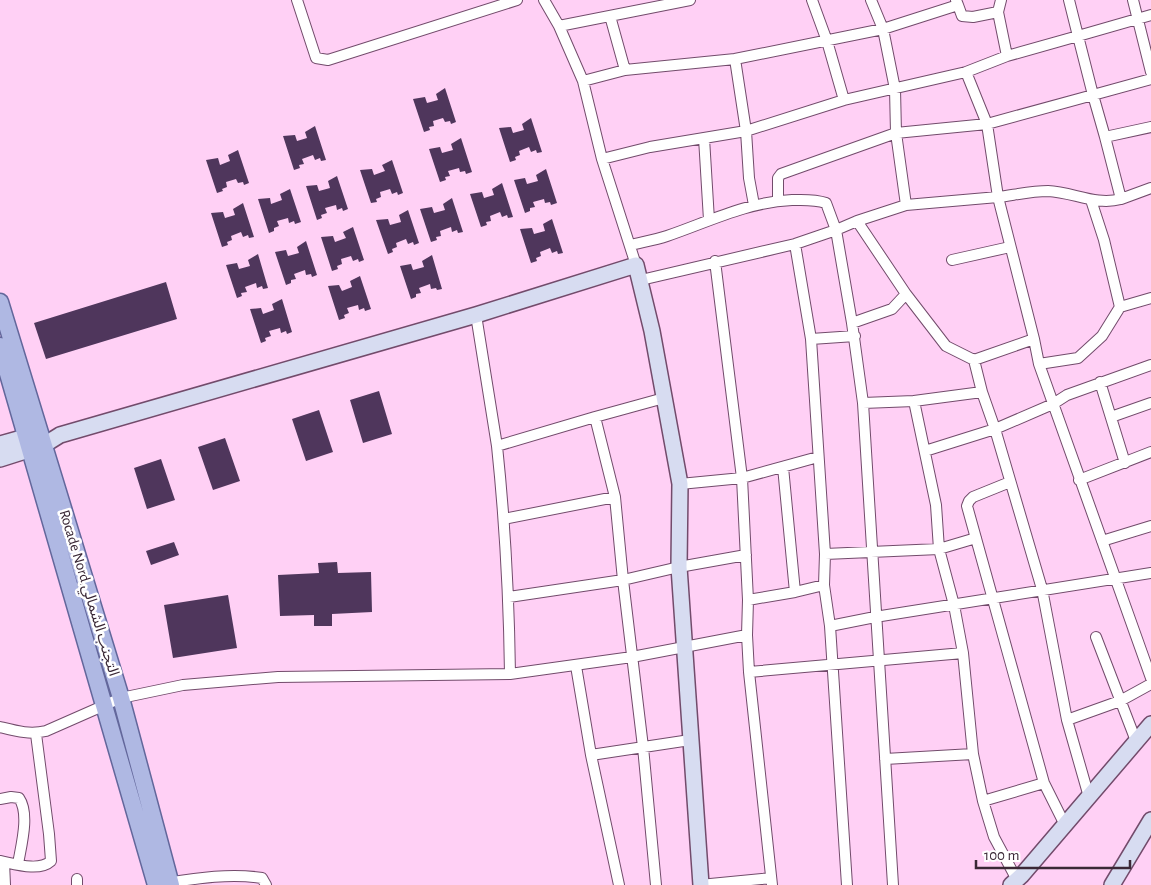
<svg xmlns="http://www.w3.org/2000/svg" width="1151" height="885" font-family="'Alegreya Sans','Noto Sans Arabic',sans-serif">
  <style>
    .building { fill: #4f365c }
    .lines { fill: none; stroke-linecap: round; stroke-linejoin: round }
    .street-casing { stroke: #724b6b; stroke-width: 12 }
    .secondary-casing { stroke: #724b6b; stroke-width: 18 }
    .primary-casing { stroke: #63679b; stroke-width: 19 }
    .street { stroke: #fff; stroke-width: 10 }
    .secondary { stroke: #d7dcf1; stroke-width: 15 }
    .primary { stroke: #afb8e3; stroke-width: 16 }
    .labels { text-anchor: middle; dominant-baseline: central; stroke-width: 5; stroke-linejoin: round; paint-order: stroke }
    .street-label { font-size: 15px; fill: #3a2836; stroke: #fff }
  </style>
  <rect width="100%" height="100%" fill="#ffd0f5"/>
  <path class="building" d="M445,88L456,122L451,124L450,121L445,122L443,118L433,121L434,126L429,127L430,130L424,132L413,99L425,97L427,103L438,100L436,94Z
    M531,118L542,152L537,153L536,150L531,152L529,147L519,151L520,155L515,157L516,160L510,162L499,128L511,127L513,133L524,130L522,124Z
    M315,126L326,160L321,161L320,158L315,160L313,155L302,159L304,164L299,165L300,168L294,170L283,136L295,135L297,141L307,138L305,132Z
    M461,138L472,172L466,174L465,171L460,172L459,168L448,171L450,176L445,177L446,180L440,182L429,149L440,147L442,153L453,150L451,144Z
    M238,150L249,183L244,185L243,182L238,183L236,179L226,182L227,187L222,189L223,191L217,193L206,160L218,158L220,165L230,161L228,155Z
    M392,160L403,193L398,195L397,192L392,194L390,189L380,192L381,197L376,199L377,202L371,203L360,170L372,169L374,175L385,171L382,165Z
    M546,169L557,203L551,205L550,202L545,203L544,199L533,202L535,207L530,208V211L525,213L514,180L525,178L527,184L538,181L536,175Z
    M337,176L348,209L343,211L342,208L337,210L336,205L325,208L327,213L321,215L322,218L317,220L306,186L317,185L319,191L330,188L328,181Z
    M502,183L513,217L508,218L507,215L502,217L500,212L490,216L491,221L486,222L487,225L481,227L470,194L482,192L484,198L494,195L492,189Z
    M290,189L301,222L295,224L294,221L289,223L288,218L277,221L279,226L274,228V231L269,233L258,199L270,198L271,204L282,200L280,194Z
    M452,198L463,232L458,233L457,230L452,232L451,227L440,231L441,236L436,237L437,240L431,242L420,209L432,207L434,213L445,210L443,204Z
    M243,203L254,237L249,238L248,235L243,237L241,232L231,236L232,240L227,242L228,245L222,247L211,213L223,212L225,218L235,215L233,209Z
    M408,210L419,243L414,245L413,242L408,244L406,239L396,243L397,247L392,249L393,252L388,254L376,220L388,219L390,225L401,222L399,215Z
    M552,219L563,253L558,254L557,251L552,253L550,248L540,252L541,256L536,258L537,261L531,263L520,229L532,228L534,234L545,231L543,224Z
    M353,227L364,260L359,262L358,259L353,261L351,256L341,259L342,264L337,266L338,269L332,271L321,237L333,236L335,242L346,238L343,232Z
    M306,241L317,275L312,277L311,274L306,275L305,270L294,274L296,279L291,280V283L286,285L275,252L286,250L288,256L299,253L297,247Z
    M258,254L268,288L263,289L262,286L257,288L256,283L245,287L247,292L241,293L242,296L237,298L226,265L237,263L239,269L250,266L248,260Z
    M432,255L442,289L437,290L436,288L431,289L430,284L419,288L421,293L416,294V297L411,299L400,266L411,264L413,270L424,267L422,261Z
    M360,276L371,309L365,311L364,308L359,310L358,305L347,308L349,313L344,315L345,318L339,320L328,286L339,285L342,291L352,287L350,281Z
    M166,282L177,319L46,359L34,323Z
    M282,299L292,332L287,334L286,331L281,333L280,328L269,331L271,336L265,338L266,341L261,343L250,309L261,308L263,314L274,310L272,304Z
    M379,391L392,434L363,443L350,400Z
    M319,410L333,452L306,461L292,419Z
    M225,438L240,481L213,490L198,447Z
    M161,459L175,500L147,509L134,468Z
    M174,542L179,555L151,565L146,551Z
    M337,562L338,573L371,572L372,612L332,614V626H314V615L280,616L278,575L319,573L318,563Z
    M228,595L237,648L173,658L164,605Z"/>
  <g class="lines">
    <defs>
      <path id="street" d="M297,0L316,58L328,60L517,0
        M544,0L559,26L583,81L602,159L636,265
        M1069,0L1078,36L1151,15
        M1133,0L1151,72
        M958,5L962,16L973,17L998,12
        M610,16L625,70
        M559,26L690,0
        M735,59L883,29L958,5L956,0
        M1151,79L1093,95L1105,137L1151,127
        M583,81L625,70L735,59L746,131L749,178L754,205
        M844,100L966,72L1007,56L998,12L1001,0
        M704,138L709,220
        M602,159L650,147L746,131L844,100L827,41L812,0
        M1121,199L1151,188
        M778,201V178L781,174L896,133L987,124L1093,95L1078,36L1007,56
        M906,205L998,197L987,124L966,72
        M857,221L906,294L946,346L974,360L1034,339L998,197C1014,195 1032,191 1048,191C1073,192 1096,206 1121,199L1105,137
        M795,244L811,339L825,554L824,585L830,626L847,885
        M630,245C642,242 655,240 667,236C708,222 747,202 792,200C804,200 814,199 826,203L836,230L852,323L892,309L906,294
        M952,260L1010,247
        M715,261L742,478L748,600L747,635L749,672L772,885
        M641,280L795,244L836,230L857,221L906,205L896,133L895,89L883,29L871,0
        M1120,307L1151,298
        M476,315L497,446L595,417
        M852,323L863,403L893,885
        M811,339L855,336
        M1034,339L1039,364L1078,358L1102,336L1120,307L1104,240L1091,200
        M974,360L982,392L914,401L936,505L939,549L954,605L963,653L973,754L983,801L994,837L1017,880
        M1039,364L1151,678
        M1100,382L1125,463
        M982,392L995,429L1042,589L1067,720L1089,797
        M863,403L914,401
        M1111,417L1151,403
        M925,451L995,429L1053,404L1067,395L1151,365
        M783,467L795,592L824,585
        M1079,480L1151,452
        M1010,482L973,497L969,501L967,506L1044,783L1065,825
        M680,484L742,478L818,457
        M504,519L615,497
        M1102,541L1151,526
        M825,554L939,549L976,538
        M509,597L623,580L679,567L746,555
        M748,600L795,592
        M830,626L875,617L1151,573
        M1096,637L1136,741
        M576,666L591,755L619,885
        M749,672L963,653
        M510,674L632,657L747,635
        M1067,720L1120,701L1151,684
        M0,727C16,731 30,735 46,731L121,698L183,685L278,677L510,674C509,598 505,522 497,446
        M591,755L690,740
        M885,759L973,754
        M0,799L11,797L19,798C30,814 21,846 18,864
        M983,801L1044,783
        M0,861C15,864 39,872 51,861L49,834L36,734
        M4,862L5,885
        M77,879V885
        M167,883C198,878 231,873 262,878L266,885
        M656,885L643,747L623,580L615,497L595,417L664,398
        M700,885L771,878"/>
      <path id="secondary" d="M0,444L36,434
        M0,459L44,445L60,435L476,315L636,265L652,331L680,484L679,567L701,885
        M1011,885L1022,875L1151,724
        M1112,885L1151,820"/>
      <path id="primary" d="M0,302L121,698L171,885
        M0,346L156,885"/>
    </defs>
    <use href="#street" class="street-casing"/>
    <use href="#secondary" class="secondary-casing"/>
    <use href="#primary" class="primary-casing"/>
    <use href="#street" class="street"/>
    <use href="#secondary" class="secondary"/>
    <use href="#primary" class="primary"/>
  </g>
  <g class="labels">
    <g class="street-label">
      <text transform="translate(89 593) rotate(73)">Rocade Nord,التجنب الشمالي</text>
    </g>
  </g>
  <path d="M976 860v8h154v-8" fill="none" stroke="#3a2836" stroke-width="2.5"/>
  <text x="984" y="860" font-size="15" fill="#3a2836" stroke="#ffffff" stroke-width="4" paint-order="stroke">100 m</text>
</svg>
